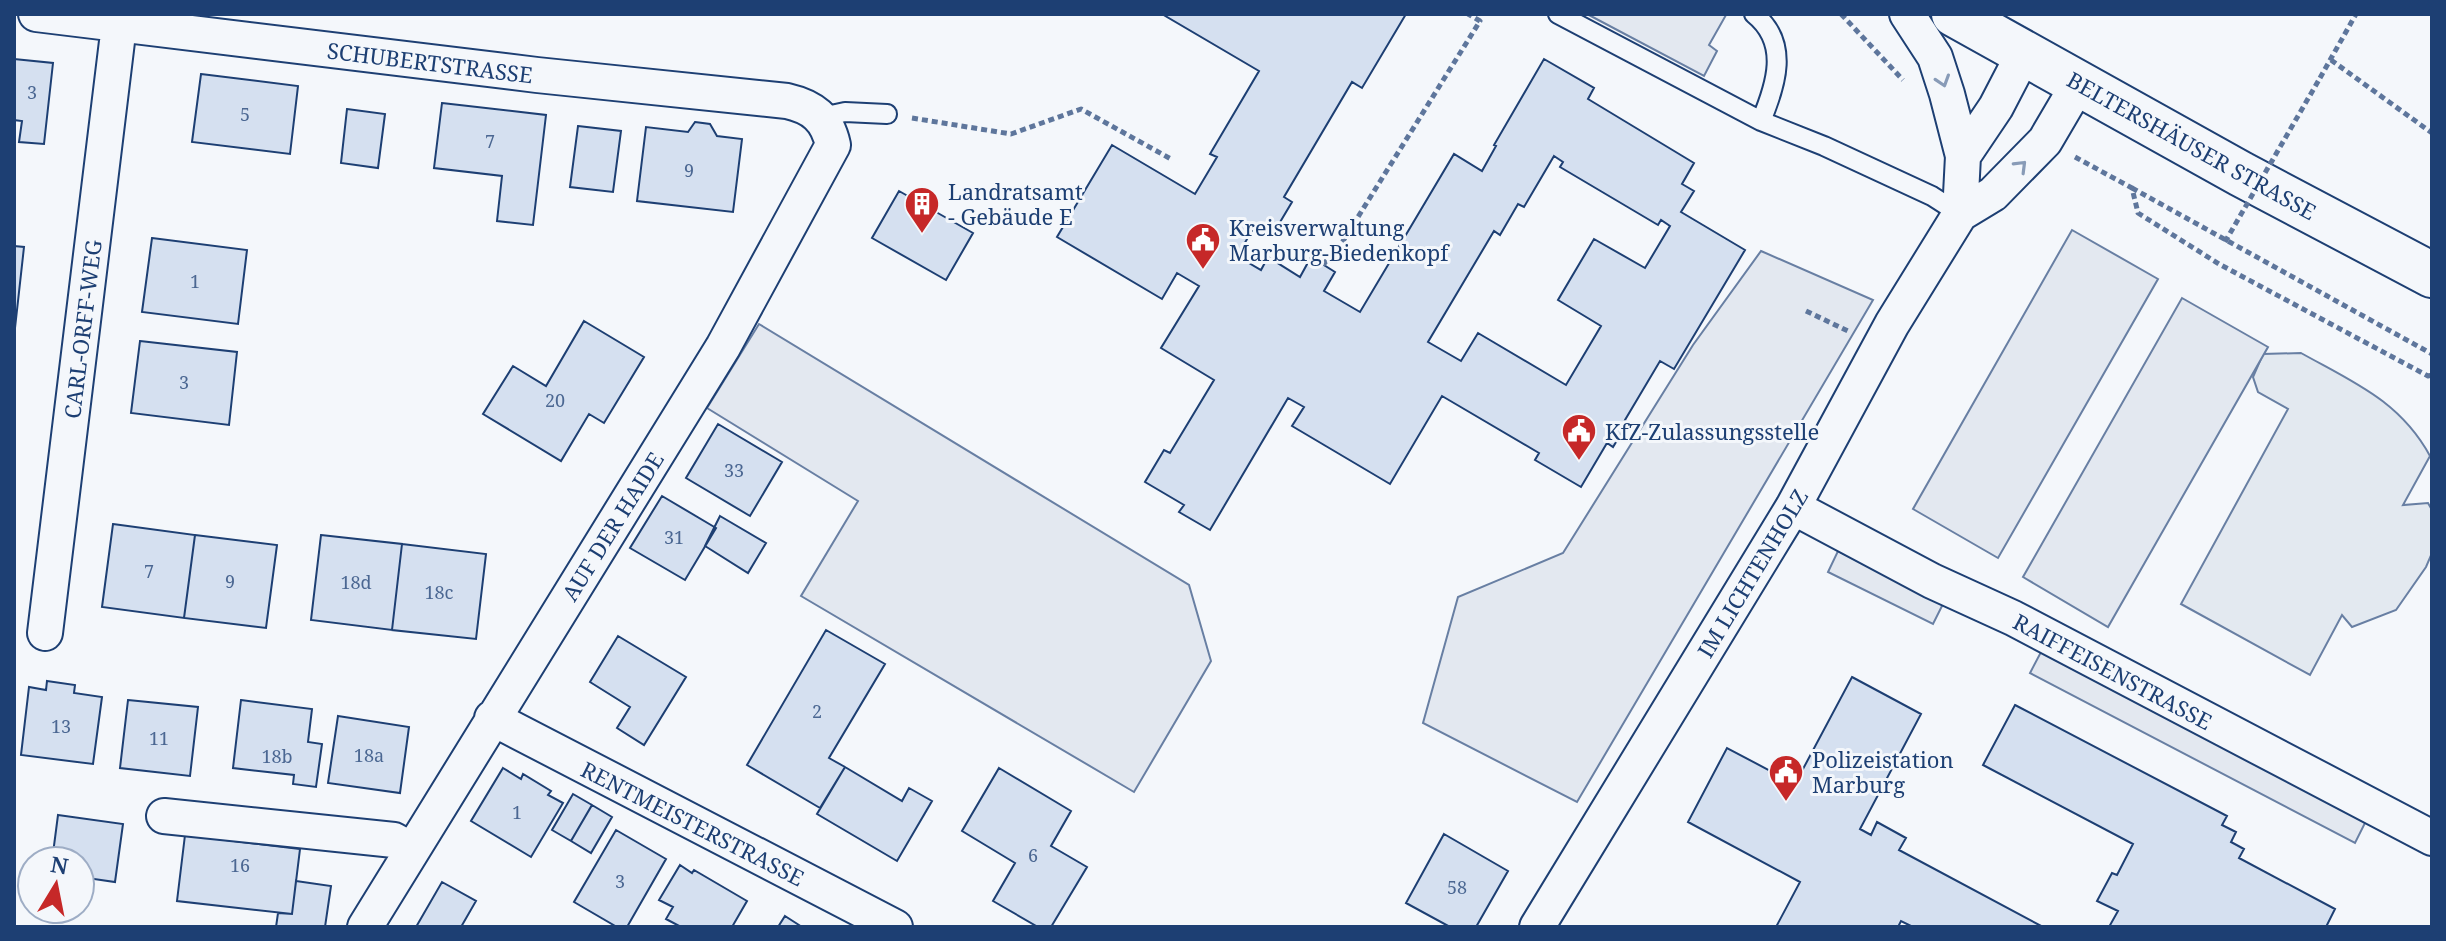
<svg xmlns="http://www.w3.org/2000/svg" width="2446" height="941" font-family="'Noto Serif',serif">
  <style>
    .green { fill: #e3e9f0; stroke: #687fa3; stroke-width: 2 }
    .parking { fill: #e3e8f0; stroke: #687fa3; stroke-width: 2 }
    .building { fill: #d5e0f0; stroke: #1d3f73; stroke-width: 2; fill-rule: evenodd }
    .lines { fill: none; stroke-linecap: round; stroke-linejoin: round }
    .service-casing { stroke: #1d3f73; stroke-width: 22 }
    .minor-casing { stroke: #1d3f73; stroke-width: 38 }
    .secondary-casing { stroke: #1d3f73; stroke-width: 48 }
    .path { stroke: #5e769c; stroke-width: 5; stroke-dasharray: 6 4; stroke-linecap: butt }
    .service { stroke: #f4f7fb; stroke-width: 18 }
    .minor { stroke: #f4f7fb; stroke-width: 34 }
    .secondary { stroke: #f4f7fb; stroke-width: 44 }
    .path-bridge { stroke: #5e769c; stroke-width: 5; stroke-dasharray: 6 4; stroke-linecap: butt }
    .oneway { stroke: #889bb7 }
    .labels { text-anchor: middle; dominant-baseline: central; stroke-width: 6; stroke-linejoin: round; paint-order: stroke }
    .number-label { font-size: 18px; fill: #4b6792 }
    .street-label { font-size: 22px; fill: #1d3f73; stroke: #f4f7fb }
    .poi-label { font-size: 22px; fill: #1d3f73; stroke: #f4f7fb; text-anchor: start }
  </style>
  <rect width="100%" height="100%" fill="#f4f7fb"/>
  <path class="green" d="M2301,353C2353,382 2400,401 2430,456L2403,505L2428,503L2432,510V553L2426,567L2396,610L2352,627L2342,615L2310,675L2181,604L2288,409L2258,392L2253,377L2263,354Z"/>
  <path class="parking" d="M1587,14H1724L1726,15L1709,45L1717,51L1704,76Z
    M2072,230L2158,279L1998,558L1913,509Z
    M1761,251L1873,300L1577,802L1423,723L1458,597L1563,553L1693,345Z
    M2182,298L2268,347L2108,627L2023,577Z
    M759,324L1189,585L1211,661L1134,792L801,596L858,501L707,408Z
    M1838,551L1943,604L1933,624L1828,572Z
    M2041,652L2366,821L2355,843L2030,673Z"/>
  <path class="building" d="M1162,14H1406L1362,88L1352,82L1284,197L1292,202L1273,234L1256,224L1237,256L1261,270L1268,257L1300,277L1311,257L1335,272L1324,291L1360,312L1454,154L1482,171L1496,146L1494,145L1544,59L1594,88L1588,99L1694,163L1682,184L1694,191L1681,212L1745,250L1674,369L1660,361L1625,420L1628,422L1613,447L1607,443L1581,487L1535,460L1539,453L1442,396L1390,484L1292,426L1304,407L1288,398L1210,530L1179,512L1184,505L1145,482L1164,450L1170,453L1214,380L1161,348L1199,286L1177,273L1162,299L1057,237L1112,145L1195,194L1217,157L1210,154L1259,71ZM1554,156L1563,162L1560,167L1658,225L1661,220L1670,226L1645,268L1594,239L1558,300L1601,326L1566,385L1478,333L1461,361L1428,342L1494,231L1500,235L1518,204L1524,207Z
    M14,59L53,63L44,144L19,142L22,121L14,120Z
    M201,74L298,86L290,154L192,142Z
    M442,103L546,115L533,225L497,221L502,176L434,168Z
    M347,109L385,114L378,168L341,163Z
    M695,122L710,124L717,136L742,139L733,212L637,201L646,127L688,132Z
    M578,126L621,131L613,192L570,187Z
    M899,191L973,233L946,280L872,238Z
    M152,238L247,250L238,324L142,312Z
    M14,246L24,247L14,337Z
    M584,321L644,357L604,423L589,414L561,461L483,414L513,366L546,386Z
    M140,341L237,352L229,425L131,413Z
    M718,424L782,462L750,516L686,478Z
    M662,496L716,528L685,580L630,548Z
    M720,516L766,543L748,573L705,546Z
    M113,524L195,535L184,618L102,607Z
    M195,535L277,545L266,628L184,618Z
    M321,535L402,544L392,630L311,620Z
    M402,544L486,554L476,639L392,630Z
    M826,630L885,664L829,758L845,767L820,808L747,765Z
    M618,636L686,677L644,745L617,728L630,707L590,682Z
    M1852,677L1921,714L1860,829L1871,835L1877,822L1906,838L1899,850L2043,927H1913L1901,921L1898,927H1776L1800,882L1688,822L1727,748L1795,784Z
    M47,681L75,685L74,693L102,697L93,764L21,755L29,687L46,690Z
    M128,700L198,707L190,776L120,768Z
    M241,700L312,709L308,742L322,744L316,787L293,784L294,775L233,768Z
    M2015,705L2227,816L2222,825L2236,832L2231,842L2244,849L2239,858L2335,909L2326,927H2109L2118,911L2097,901L2112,873L2117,875L2133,844L1983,765Z
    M338,716L409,727L400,793L328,783Z
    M845,767L902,801L909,788L932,801L897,861L817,814Z
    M503,768L521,779L523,774L551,791L548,795L563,803L531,857L471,821Z
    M999,768L1071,811L1051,846L1087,867L1051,927H1038L993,901L1015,863L962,831Z
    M573,794L592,805L571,841L552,830Z
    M592,805L612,817L591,853L571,841Z
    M58,815L123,824L115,882L80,877V861H52Z
    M616,830L666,859L627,927H617L574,902Z
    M1444,834L1508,871L1476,927H1450L1406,903Z
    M185,835L300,849L292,914L177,901Z
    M680,865L692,873L694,870L747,901L732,927H681L666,919L673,907L659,900Z
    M296,881L331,886L325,927H276L278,913L292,914Z
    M442,882L476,901L461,927H416Z
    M785,916L802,927H778Z"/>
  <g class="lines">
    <defs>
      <path id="service" d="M1558,14L1761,121L1824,146L1932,196L1960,214
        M1754,14C1790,43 1776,85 1761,121
        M822,117L845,112L887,114"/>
      <path id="minor" d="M36,14L537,75L787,101C813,107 827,118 833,145L723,347L365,927
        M1963,156L1996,107L2024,53
        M1960,214L1993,194L2045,141L2079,83
        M1793,507L1932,581L2013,618L2432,838
        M45,633L119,25
        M492,718L895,927
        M164,816L394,840L412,850
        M1537,927L1793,507L1892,324L1960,214L1963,156L1947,94L1935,57L1907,14"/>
      <path id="secondary" d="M1954,14L2241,174L2432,275"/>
    </defs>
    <use href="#service" class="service-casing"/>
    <use href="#minor" class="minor-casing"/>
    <use href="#secondary" class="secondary-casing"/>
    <path class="path" d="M1841,14L1903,80
      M2331,60L2432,133
      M2320,78L2356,14
      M912,118L1011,134L1081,109L1171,159
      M2075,157L2132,188L2138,213L2219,264L2428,376L2432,375
      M2132,188L2432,354
      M1323,265L1343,241L1480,21L1468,14
      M1806,311L1848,331"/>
    <use href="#service" class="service"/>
    <use href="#minor" class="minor"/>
    <use href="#secondary" class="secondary"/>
    <path class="path-bridge" d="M2225,242L2320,78"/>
  </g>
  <defs><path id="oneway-chevron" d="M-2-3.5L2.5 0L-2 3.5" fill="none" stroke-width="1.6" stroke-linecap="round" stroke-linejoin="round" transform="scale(2)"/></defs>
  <g class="oneway">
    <use href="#oneway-chevron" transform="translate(1943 81) rotate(72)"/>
    <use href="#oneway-chevron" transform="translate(2021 166) rotate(-45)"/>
  </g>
  <defs>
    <symbol id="building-pin" viewBox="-11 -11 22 30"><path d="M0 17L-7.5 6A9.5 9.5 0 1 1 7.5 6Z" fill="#c62828" stroke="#f4f7fb"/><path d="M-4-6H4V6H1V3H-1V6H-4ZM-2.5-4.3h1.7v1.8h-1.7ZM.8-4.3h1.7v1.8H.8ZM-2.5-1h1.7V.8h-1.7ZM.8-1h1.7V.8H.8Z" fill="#fff"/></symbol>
    <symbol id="civic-pin" viewBox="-11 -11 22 30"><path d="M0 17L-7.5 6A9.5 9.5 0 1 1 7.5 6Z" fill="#c62828" stroke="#f4f7fb"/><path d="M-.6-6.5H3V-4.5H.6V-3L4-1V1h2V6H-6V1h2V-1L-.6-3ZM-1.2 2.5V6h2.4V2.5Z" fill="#fff"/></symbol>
  </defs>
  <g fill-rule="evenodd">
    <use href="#building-pin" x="902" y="184" width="40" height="54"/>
    <use href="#civic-pin" x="1183" y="220" width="40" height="54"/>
    <use href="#civic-pin" x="1559" y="411" width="40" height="54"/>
    <use href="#civic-pin" x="1766" y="752" width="40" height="54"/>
  </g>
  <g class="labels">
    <g class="number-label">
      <text x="32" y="92">3</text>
      <text x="245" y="114">5</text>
      <text x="490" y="141">7</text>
      <text x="689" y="170">9</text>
      <text x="195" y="281">1</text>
      <text x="184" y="382">3</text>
      <text x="555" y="400">20</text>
      <text x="734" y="470">33</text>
      <text x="674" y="537">31</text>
      <text x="149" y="571">7</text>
      <text x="230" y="581">9</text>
      <text x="356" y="582">18d</text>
      <text x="439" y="592">18c</text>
      <text x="817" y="711">2</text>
      <text x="61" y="726">13</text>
      <text x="159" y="738">11</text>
      <text x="369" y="755">18a</text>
      <text x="277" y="756">18b</text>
      <text x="517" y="812">1</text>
      <text x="1033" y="855">6</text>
      <text x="240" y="865">16</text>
      <text x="620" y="881">3</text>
      <text x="1457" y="887">58</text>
    </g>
    <g class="street-label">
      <text transform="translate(430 62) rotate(7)">SCHUBERTSTRASSE</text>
      <text transform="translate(2192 145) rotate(29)">BELTERSHÄUSER STRASSE</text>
      <text transform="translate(82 329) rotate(-83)">CARL-ORFF-WEG</text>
      <text transform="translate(612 526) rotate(-58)">AUF DER HAIDE</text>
      <text transform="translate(1752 573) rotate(-59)">IM LICHTENHOLZ</text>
      <text transform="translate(2113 671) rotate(28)">RAIFFEISENSTRASSE</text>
      <text transform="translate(693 823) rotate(27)">RENTMEISTERSTRASSE</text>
    </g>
    <g class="poi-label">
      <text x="948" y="191">Landratsamt<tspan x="948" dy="25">- Gebäude E</tspan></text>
      <text x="1229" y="227">Kreisverwaltung<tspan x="1229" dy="25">Marburg-Biedenkopf</tspan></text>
      <text x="1605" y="431">KfZ-Zulassungsstelle</text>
      <text x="1812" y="759">Polizeistation<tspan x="1812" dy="25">Marburg</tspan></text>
    </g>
  </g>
  <rect width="2446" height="941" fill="none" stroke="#1d3f73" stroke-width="32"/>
  <g transform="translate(56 885) rotate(10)"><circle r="38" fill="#f4f7fb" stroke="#9eadc5" stroke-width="2"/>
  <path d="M0-6L14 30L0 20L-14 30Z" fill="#c62828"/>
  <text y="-12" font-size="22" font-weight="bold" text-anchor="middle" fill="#1d3f73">N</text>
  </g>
</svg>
